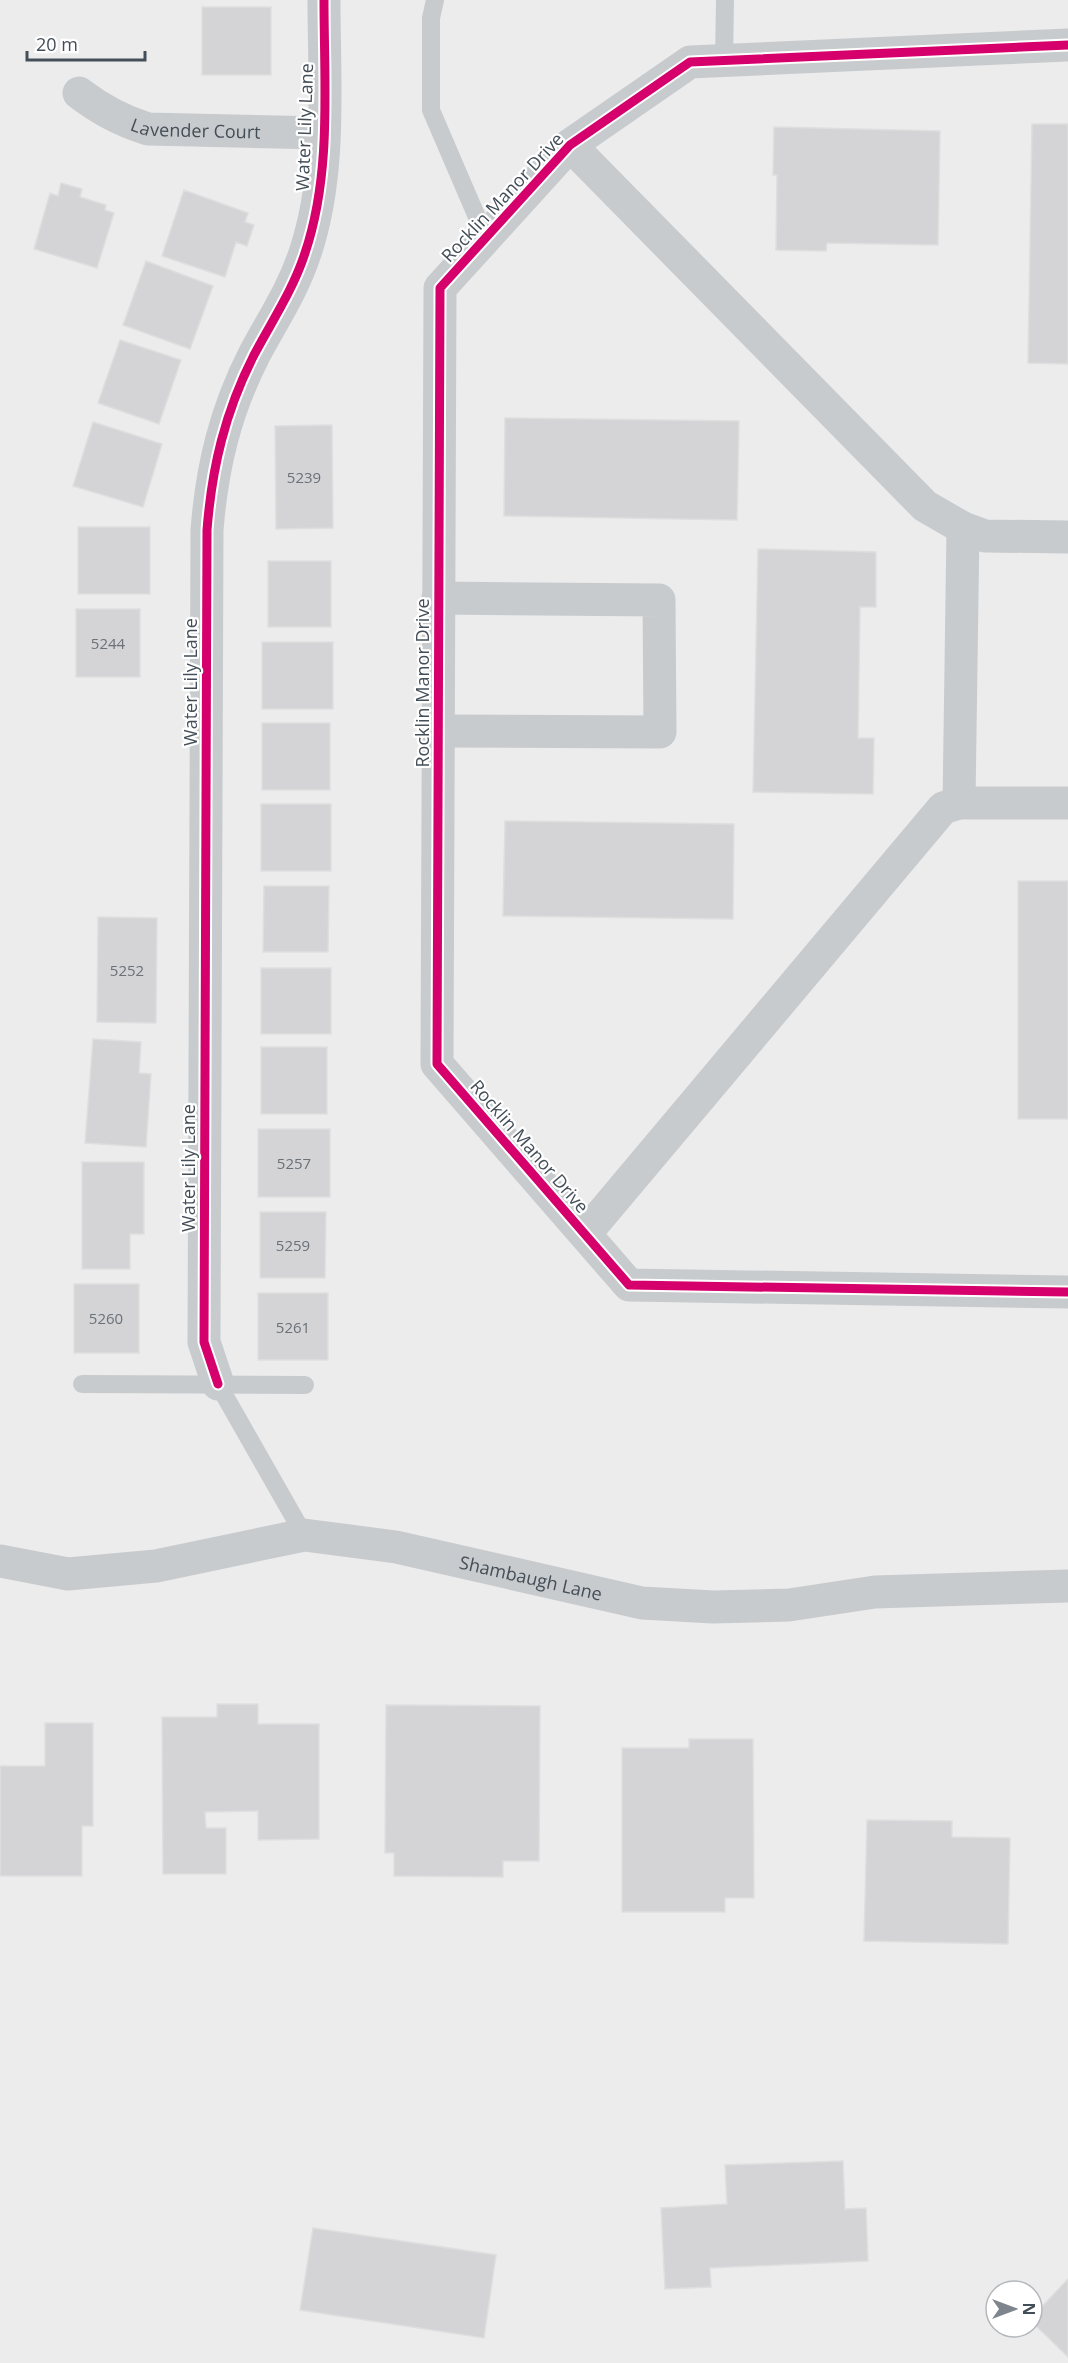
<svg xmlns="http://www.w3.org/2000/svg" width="1068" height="2363" font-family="'Open Sans',sans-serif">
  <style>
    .building { fill: #d4d4d6; stroke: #dededf; stroke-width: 1.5 }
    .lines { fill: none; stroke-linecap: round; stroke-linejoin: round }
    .service { stroke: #c8cbcd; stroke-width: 18 }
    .minor { stroke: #c8cbcd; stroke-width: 33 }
    .cycleway-casing { stroke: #fff; stroke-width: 13 }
    .cycleway { stroke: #d6006c; stroke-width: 9 }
    .labels { text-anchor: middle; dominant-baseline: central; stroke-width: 4.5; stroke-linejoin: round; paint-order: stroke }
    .number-label { font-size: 15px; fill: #6a7179 }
    .street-label { font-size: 18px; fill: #444e58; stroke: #fff }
  </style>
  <rect width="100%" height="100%" fill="#edecec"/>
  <path class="building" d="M202,7H271V75H202Z
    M1032,124H1068V364L1028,363Z
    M774,127L940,131L938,245L827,243L826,251L776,250L777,175H773Z
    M61,183L82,189L80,197L106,205L105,210L114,213L97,268L34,249L50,193L58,196Z
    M184,190L248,213L245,222L254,225L247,246L236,242L225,277L162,256Z
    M146,261L213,286L190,349L123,325Z
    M120,340L181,360L159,424L98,403Z
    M505,418L739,421L737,520L504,516Z
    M93,422L162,444L143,507L73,486Z
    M332,425L333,528L276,529L275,426Z
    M78,527H150V594H78Z
    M758,549L876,552V607H860L858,738H874L873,794L753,792Z
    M268,561H331V627H268Z
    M76,609H140V677H76Z
    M262,642H333V709H262Z
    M262,723H330V790H262Z
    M261,804H331V871H261Z
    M505,821L734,824L733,919L503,916Z
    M1018,881H1068V1119H1018Z
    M264,886H329L328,952H263Z
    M98,917L157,918L156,1023L97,1022Z
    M261,968H331V1034H261Z
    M93,1039L141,1042L139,1073L151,1074L146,1147L85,1143Z
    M261,1047H327V1114H261Z
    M258,1129H330V1197H258Z
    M82,1162H144V1234H130V1269H82Z
    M260,1212H326L325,1278H260Z
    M74,1284H139V1353H74Z
    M258,1293H328V1360H258Z
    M217,1704H258V1724H319V1839L258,1840V1811L205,1812L206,1828H226V1874H163L162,1717H217Z
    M386,1705L540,1706L539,1861H503V1877L394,1876V1853H385Z
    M45,1723H93V1826H82V1876H0V1766H45Z
    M689,1739H753L754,1898H725V1912H622V1748H689Z
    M867,1820L952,1821V1837L1010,1838L1008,1944L864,1941Z
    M843,2161L845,2209L866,2208L868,2261L710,2268L711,2287L665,2289L661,2208L727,2204L725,2165Z
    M313,2228L496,2255L484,2338L300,2310Z
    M1068,2279V2357L1032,2322V2317Z"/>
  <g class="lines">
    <path class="service" d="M435,0L431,18V110L486,238
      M724,61L725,0
      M82,1384L305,1385
      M218,1384L304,1535"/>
    <g class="minor">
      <path d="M1068,45L690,62L570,145L440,288L437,1064L629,1285L1068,1292"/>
      <path id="s1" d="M79,93C101,110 122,121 148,129L323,133"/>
      <path d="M570,145L925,506L963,528L985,536L1068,537"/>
      <path d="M438,731L660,732L659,600L438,598"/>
      <path d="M959,803L963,528"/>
      <path d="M585,1234L943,808L959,803H1068"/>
      <path d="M218,1384L204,1342L207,530C212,467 225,412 254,355C272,321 293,290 305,253C332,173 324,84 324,0"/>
      <path id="s2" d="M0,1561L68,1574L156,1566L304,1535L396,1547L642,1603L713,1607L789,1605L875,1592L1068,1586"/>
    </g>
    <defs>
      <path id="cycleway" d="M1068,45L690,62L570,145L440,288L437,1064L629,1285L1068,1292
        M218,1384L204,1342L207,530C212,467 225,412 254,355C272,321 293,290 305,253C332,173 324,84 324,0"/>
    </defs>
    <use href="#cycleway" class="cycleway-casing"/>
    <use href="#cycleway" class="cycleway"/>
  </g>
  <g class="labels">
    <g class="number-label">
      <text x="304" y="477">5239</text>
      <text x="108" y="643">5244</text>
      <text x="127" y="970">5252</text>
      <text x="294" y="1163">5257</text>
      <text x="293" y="1245">5259</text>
      <text x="106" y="1318">5260</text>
      <text x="293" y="1327">5261</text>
    </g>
    <g class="street-label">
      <text stroke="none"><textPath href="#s1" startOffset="126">Lavender Court</textPath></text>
      <text transform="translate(304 127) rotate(-88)">Water Lily Lane</text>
      <text transform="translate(502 197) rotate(-47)">Rocklin Manor Drive</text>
      <text transform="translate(190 682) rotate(-90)">Water Lily Lane</text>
      <text transform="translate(422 683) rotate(-90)">Rocklin Manor Drive</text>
      <text transform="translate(530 1146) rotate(49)">Rocklin Manor Drive</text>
      <text transform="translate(188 1168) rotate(-90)">Water Lily Lane</text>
      <text stroke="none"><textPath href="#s2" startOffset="540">Shambaugh Lane</textPath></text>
    </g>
  </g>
  <g transform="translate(1014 2309) rotate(90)"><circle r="28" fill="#ffffff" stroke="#b4b8bc" stroke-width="1.5"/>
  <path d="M0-4.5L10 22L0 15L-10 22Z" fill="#7f858c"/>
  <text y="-9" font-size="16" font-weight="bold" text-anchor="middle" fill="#444e58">N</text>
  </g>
  <path d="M27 51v9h118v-9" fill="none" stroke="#444e58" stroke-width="3"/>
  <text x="36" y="51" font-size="18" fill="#444e58" stroke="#ffffff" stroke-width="4.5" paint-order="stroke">20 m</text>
</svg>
